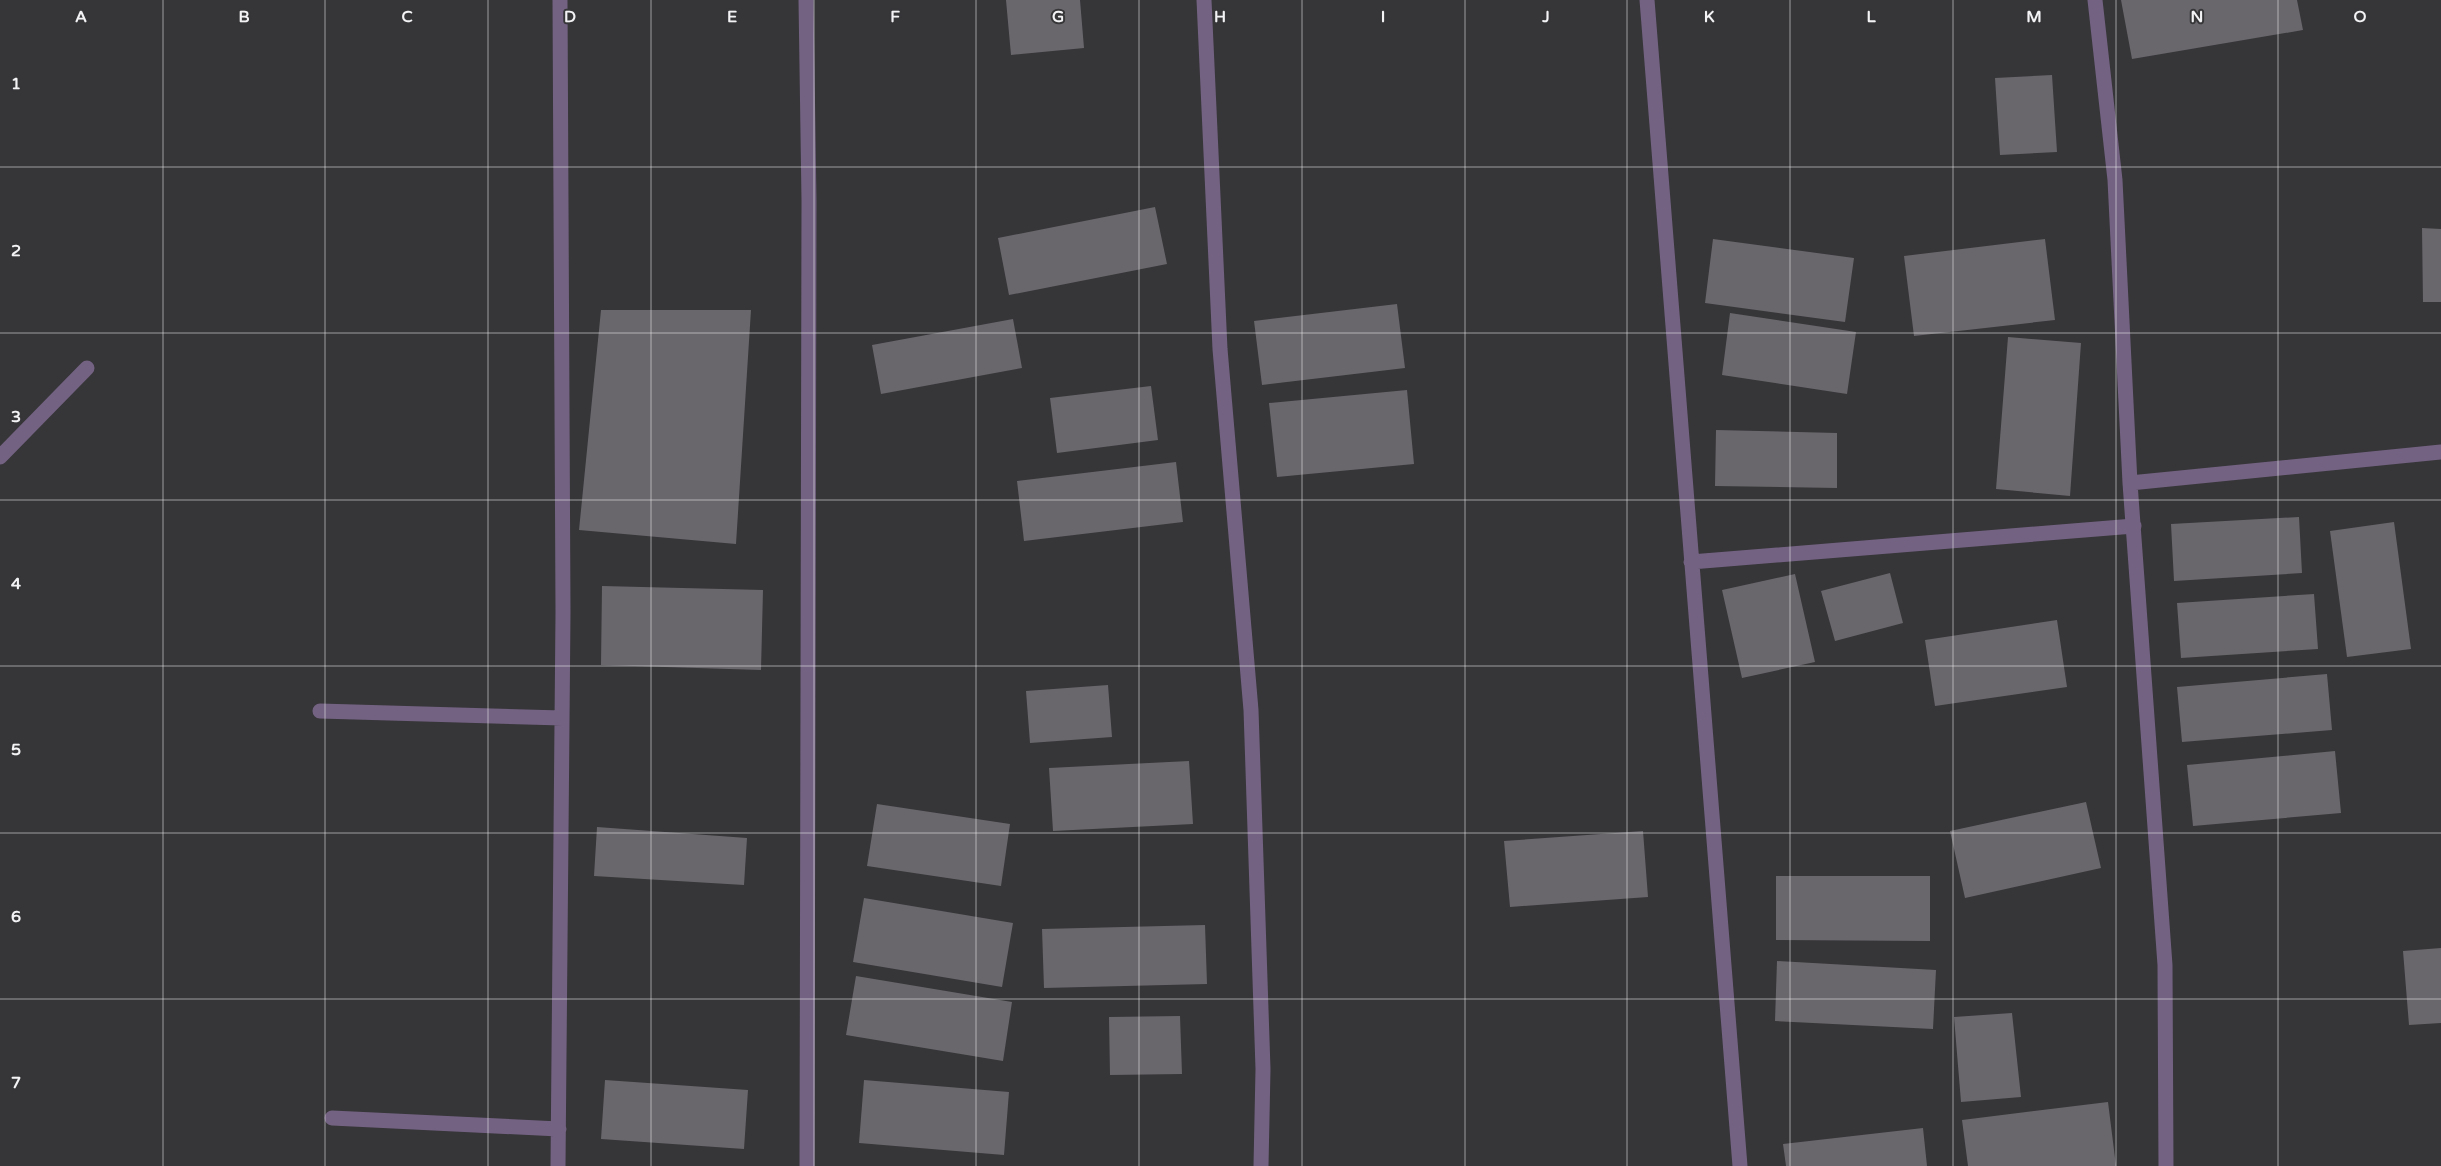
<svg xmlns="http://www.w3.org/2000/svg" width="2441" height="1166" font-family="'Varela Round',sans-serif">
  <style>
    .building { fill: #69676b }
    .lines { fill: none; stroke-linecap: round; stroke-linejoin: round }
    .minor { stroke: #736282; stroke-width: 15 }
    .grid { fill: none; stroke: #f3f2f4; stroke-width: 1; stroke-opacity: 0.55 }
    .grid-label { font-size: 16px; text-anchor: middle; font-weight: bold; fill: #f3f2f4; stroke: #363538; stroke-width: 4; stroke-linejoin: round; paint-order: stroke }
  </style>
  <rect width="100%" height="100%" fill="#363538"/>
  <path class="building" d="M1006,0H1080L1084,48L1011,55Z
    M2121,0H2297L2303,30L2132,59Z
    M2052,75L2057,152L2000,155L1995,78Z
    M1155,207L1167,264L1009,295L998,238Z
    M2422,228L2441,229V302H2423Z
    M1713,239L1854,258L1845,322L1705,303Z
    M2045,239L2055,320L1914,336L1904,256Z
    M1397,304L1405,368L1262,385L1254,321Z
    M601,310H751L736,544L579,530Z
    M1730,313L1856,332L1847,394L1722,375Z
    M1013,319L1022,368L881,394L872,345Z
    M2008,337L2081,343L2070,496L1996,489Z
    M1151,386L1158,440L1057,453L1050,398Z
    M1407,390L1414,464L1277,477L1269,403Z
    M1716,430L1837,433V488L1715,486Z
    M1176,462L1183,522L1024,541L1017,481Z
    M2299,517L2302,573L2174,581L2171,524Z
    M2394,522L2411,649L2347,657L2330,531Z
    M1890,573L1903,623L1835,641L1821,591Z
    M1795,574L1815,662L1742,678L1722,590Z
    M602,586L763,590L761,670L601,665Z
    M2314,594L2318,649L2181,658L2177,603Z
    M2057,620L2067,687L1935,706L1925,640Z
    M2327,674L2332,730L2182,742L2177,687Z
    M1108,685L1112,737L1030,743L1026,691Z
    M2335,751L2341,813L2193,826L2187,765Z
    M1189,761L1193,824L1053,831L1049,768Z
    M2086,802L2101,868L1965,898L1950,831Z
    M877,804L1010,824L1001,886L867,866Z
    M597,827L747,838L744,885L594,876Z
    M1643,831L1648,897L1510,907L1504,841Z
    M1776,876H1930V941L1776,940Z
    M864,898L1013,923L1002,987L853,962Z
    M1205,925L1207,984L1044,988L1042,929Z
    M2441,948V1023L2409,1025L2403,951Z
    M1777,961L1936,970L1933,1029L1775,1021Z
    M856,976L1012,1002L1003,1061L846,1035Z
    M2012,1013L2021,1097L1961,1102L1954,1017Z
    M1180,1016L1182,1074L1110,1075L1109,1017Z
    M605,1080L748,1090L744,1149L601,1139Z
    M864,1080L1009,1092L1004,1155L859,1143Z
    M2108,1102L2116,1166H1968L1962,1120Z
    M1923,1128L1927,1166H1786L1783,1144Z"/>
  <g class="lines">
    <path class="minor" d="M806,0L809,201L807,1166
      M1204,0L1220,349L1251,710L1263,1069L1261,1166
      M1647,0L1740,1166
      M2095,0L2115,180L2130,483L2165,965L2166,1166
      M0,457L87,368
      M2130,483L2441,452
      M1691,562L2134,526
      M320,711L562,718
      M332,1118L559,1129
      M558,1166L563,612L560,0"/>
  </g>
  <path class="grid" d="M163,0V1166M325,0V1166M488,0V1166M651,0V1166M814,0V1166M976,0V1166M1139,0V1166M1302,0V1166M1465,0V1166M1627,0V1166M1790,0V1166M1953,0V1166M2116,0V1166M2278,0V1166M0,167H2441M0,333H2441M0,500H2441M0,666H2441M0,833H2441M0,999H2441"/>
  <g class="grid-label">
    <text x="81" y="22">A</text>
    <text x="244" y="22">B</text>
    <text x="407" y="22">C</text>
    <text x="570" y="22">D</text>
    <text x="732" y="22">E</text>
    <text x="895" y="22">F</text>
    <text x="1058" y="22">G</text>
    <text x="1220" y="22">H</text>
    <text x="1383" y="22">I</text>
    <text x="1546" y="22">J</text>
    <text x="1709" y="22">K</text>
    <text x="1871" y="22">L</text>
    <text x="2034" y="22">M</text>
    <text x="2197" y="22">N</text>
    <text x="2360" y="22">O</text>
    <text x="16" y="89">1</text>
    <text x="16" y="256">2</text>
    <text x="16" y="422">3</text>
    <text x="16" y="589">4</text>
    <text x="16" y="755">5</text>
    <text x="16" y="922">6</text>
    <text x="16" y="1088">7</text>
  </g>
</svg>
